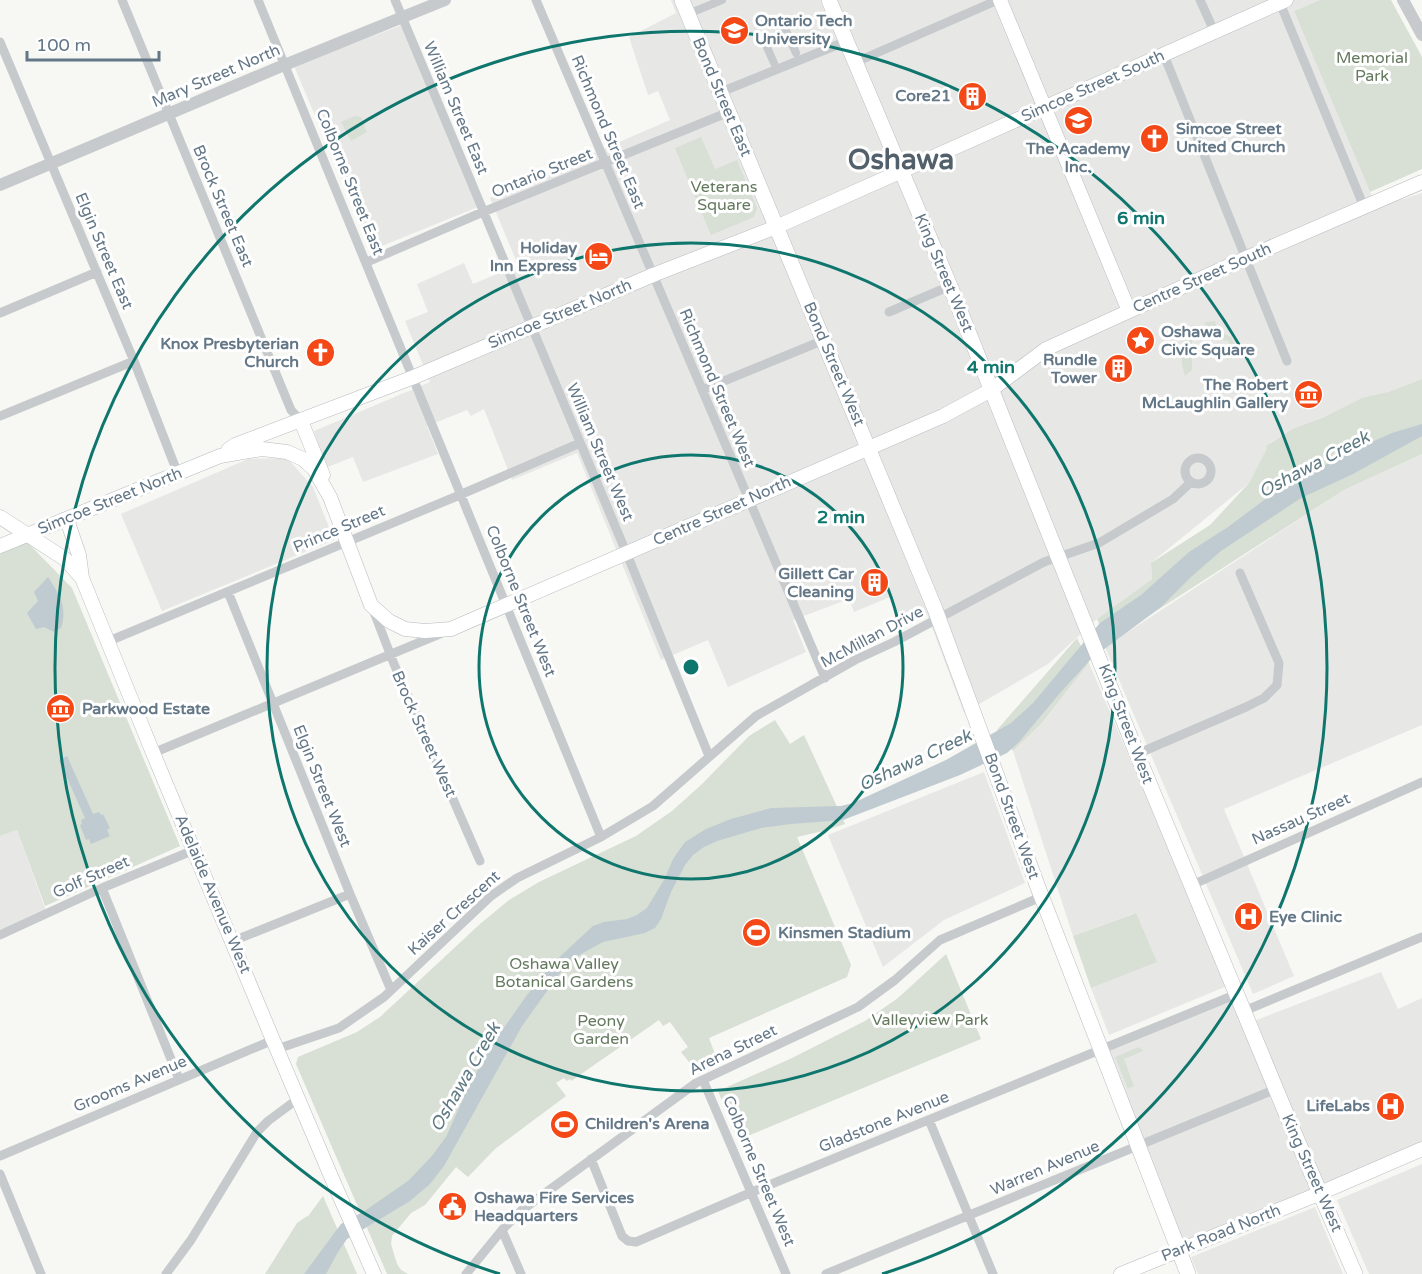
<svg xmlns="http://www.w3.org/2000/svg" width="1422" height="1274" font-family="'Varela Round',sans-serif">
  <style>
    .built { fill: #e7e8e6 }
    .green { fill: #d8dfd4 }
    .water { fill: #bfcbd0 }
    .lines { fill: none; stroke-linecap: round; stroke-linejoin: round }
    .secondary-casing { stroke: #b6bcc0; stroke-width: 15 }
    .primary-casing { stroke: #b9bdc1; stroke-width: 16 }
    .pedestrian { stroke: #c6cacd; stroke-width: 8 }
    .minor { stroke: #c6cacd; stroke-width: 9 }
    .tertiary { stroke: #c6cacd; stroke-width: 12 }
    .secondary { stroke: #fff; stroke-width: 14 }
    .primary { stroke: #fff; stroke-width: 15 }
    .ring { fill: none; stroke: #0f766e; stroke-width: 3 }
    .labels { text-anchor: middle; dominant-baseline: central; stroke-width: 6; stroke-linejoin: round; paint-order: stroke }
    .poi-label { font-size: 16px; font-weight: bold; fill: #637787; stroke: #fff; text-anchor: start }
    .park-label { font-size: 16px; fill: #64795e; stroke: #fff }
    .street-label { font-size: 16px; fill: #637787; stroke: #fff }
    .water-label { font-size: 18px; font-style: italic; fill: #5f7a83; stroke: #fff }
    .town-label { font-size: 28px; font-weight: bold; fill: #51606b; stroke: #fff }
    .centre { fill: #0f766e; stroke: #fff; stroke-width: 3 }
    .ring-label { font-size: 18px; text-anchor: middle; font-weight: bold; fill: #0f766e; stroke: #fff; stroke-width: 6; stroke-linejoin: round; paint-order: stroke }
  </style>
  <rect width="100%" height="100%" fill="#f7f7f3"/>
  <path class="built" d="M671,0H1320L1294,11L1370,192L1378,207L1422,193V379L1292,429L1270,443L1249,483L1151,563L1152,579L1097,619L1048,664L964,713L927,614L902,624L890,597L854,612L849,599L793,620L806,652L728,687L708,640L661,660L577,453L512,480L484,409L471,416L467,410L427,426L438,454L363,482L353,457L325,468L314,431L430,382L405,321L428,312L417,284L464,263L473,284L518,265L490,198L670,120L658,91L648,95L629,37L676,13Z
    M402,25L478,207L372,250L294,66Z
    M1422,454V725L1224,809L1294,976L1253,994L1105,647L1344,490Z
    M287,458L313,487L334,540L162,611L121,514L248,459Z
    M1089,663L1227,986L1109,1035L1091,988L1156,962L1135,913L1073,936L1013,751L1041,724Z
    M984,772L1025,883L944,920L883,967L828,835Z
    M17,830L46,911L0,931V836Z
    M1381,972L1398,1009L1422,998V1144L1181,1244L1103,1045L1241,991L1254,1021Z
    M1422,1164V1274H1369L1337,1200Z
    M1315,1207L1343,1274H1198L1191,1257Z"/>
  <path class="green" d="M1320,0H1391L1422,57V169L1370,192L1294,11Z
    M355,116L361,117L367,132L351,141L341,122Z
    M701,137L715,169L737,160L757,208L754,217L711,235L675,148Z
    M1215,321L1217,330L1231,337L1237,349L1242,353L1240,358L1235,356L1227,360L1225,353L1229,341L1210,338H1192V370L1185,376C1179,357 1180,343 1190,326L1197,325L1198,329L1206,328L1205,322Z
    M1422,379V454L1344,490L1108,642L1097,619L1152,579L1151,563L1210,525L1249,483L1267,448L1266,446L1292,429L1324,417L1362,398L1388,392Z
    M27,542L72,588L180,846L45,906L17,830L0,836V554Z
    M1077,638L1089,663L1041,724L1013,751L997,730Z
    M775,720L790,744L804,735L845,824L823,831L797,837L851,965L847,977L709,1038L716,1057L693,1067L681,1052L688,1047L670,1022L663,1026L659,1020L571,1081L570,1079L567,1081L564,1078L556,1083L566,1096L495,1149L468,1177L456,1167L425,1205L411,1213L392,1236L391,1244L397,1264L401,1270L408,1274H387L296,1064L298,1057L357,1032L380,1017L480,924L509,900L539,882L636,836L672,811L701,785L749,736Z
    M1136,913L1157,962L1091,988L1073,936Z
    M946,954L981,1039L738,1140L718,1091L792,1058L865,1021L898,998Z
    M1139,1047L1143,1051L1124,1059L1134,1086L1128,1089L1115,1057Z
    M323,1196L357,1274H265L297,1223L309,1215Z"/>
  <path class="water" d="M1422,424V436L1351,475L1301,498L1221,551L1192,576L1161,607L1091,659L1060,693L1019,742L1007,753L960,775L843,820L791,824L761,828L717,841L704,847L693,855L685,865L671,892L661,919L655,928L645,933L603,942L581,954L563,969L522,1026L444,1166L430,1184L410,1201L347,1239L338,1252L326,1274H304L341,1224L366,1210L408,1181L431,1157L446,1137L468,1088L491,1046L527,995L553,963L593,926L604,922L627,919L637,915L647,908L665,878L673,859L685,842L706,829L731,819L771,808L841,806L853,803L946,760L1011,723L1033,703L1100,623L1141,595L1189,552L1228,527L1279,489L1356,449L1392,433Z
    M48,577C59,594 68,607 61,628L54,632L44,627L36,629L27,613L38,601L34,592Z
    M67,756L93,814L99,812L101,815L103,814L110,828L107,830L110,836L91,844L89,839L86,840L80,825L82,824L81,820L85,818L59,760Z"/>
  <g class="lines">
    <defs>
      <path id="secondary" d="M1000,0L1129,311
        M301,421L323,475
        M228,450L235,445L414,377L653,275L776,227L1286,0
        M0,517L65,559L82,578L153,753L273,1040L333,1181L374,1274
        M67,520L79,555L82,578
        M0,546L220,456L262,449L287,452L303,459L314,469L330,497L371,605L389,621L405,629L425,631L451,629L943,416L991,390L1046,349L1246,258L1422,182
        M1121,1274L1311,1197L1422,1149"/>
      <path id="primary" d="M682,0L935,609L1039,890L1188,1274
        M829,0L950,286L1137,754L1295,1135L1355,1274"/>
    </defs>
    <use href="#secondary" class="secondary-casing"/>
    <use href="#primary" class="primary-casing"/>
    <path class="pedestrian" d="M688,14L722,0
      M783,24L796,53
      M763,38L774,63"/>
    <path class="minor" d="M122,0L291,410L301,421
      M258,0L601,837
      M395,0L631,564L709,756
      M536,0C631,227 730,452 825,678
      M1200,0L1214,31
      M1280,3L1364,207
      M0,42L134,361L178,474
      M1164,55L1287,361
      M856,62L998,0
      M721,92L847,41
      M367,262L483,212L729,112
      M889,312L950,286
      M0,313L97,272
      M702,390L824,340
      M0,416L134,361
      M1185 471a13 13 0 1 1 26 0a13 13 0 1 1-26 0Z
      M228,592L350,894L391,990
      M372,607L394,664L480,861
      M109,641L455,497L580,443
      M153,753L442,633
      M1137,754L1246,707L1264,698L1277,685L1279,663L1240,573
      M1192,885L1422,782
      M102,888L179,1079
      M0,935L102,888L194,850
      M233,941L350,894
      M1244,1011L1422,937
      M277,1049L339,1028L384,997L491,896L517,878L601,837L653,806L756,716L855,660L894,642L1044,562L1099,543L1173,499L1191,482
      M703,1080L786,1274
      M929,1120L993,1274
      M0,1156L273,1040
      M591,1159L622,1236L628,1241L636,1242L752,1192L1237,994
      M0,1174L41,1274
      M502,1230L521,1274
      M166,1274L191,1240L257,1132L268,1121L299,1098
      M466,1274L502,1230L522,1210L696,1083L858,1007L895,980L940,940L1041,897
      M826,1274L1276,1089"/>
    <path class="tertiary" d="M1403,0L1422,35
      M0,185L277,68L445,0"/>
    <use href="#secondary" class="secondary"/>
    <use href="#primary" class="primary"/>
  </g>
  <g class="ring">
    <circle cx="691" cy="667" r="212"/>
    <circle cx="691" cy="667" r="424"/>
    <path d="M500 1274A636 636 0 1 1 882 1274"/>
  </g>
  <defs>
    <symbol id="university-disc" viewBox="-11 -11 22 22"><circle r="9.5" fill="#f44916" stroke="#fff"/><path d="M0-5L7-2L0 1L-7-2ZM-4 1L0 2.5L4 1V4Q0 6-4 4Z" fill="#fff"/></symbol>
    <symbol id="building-disc" viewBox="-11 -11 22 22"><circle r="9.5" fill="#f44916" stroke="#fff"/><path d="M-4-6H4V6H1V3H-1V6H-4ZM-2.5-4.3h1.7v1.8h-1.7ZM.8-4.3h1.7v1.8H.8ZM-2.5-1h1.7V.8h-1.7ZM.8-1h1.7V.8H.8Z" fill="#fff"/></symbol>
    <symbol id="church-disc" viewBox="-11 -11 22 22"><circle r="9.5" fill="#f44916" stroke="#fff"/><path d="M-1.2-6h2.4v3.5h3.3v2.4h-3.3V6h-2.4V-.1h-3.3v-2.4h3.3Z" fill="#fff"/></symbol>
    <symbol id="hotel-disc" viewBox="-11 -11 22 22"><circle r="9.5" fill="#f44916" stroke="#fff"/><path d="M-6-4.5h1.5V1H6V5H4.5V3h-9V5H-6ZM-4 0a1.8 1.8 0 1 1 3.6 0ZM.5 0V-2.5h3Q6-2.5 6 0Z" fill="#fff"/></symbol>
    <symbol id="sight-disc" viewBox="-11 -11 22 22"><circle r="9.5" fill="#f44916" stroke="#fff"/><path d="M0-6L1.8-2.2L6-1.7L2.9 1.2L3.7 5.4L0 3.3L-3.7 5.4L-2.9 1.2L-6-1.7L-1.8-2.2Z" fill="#fff"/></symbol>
    <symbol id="museum-disc" viewBox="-11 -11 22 22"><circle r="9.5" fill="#f44916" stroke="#fff"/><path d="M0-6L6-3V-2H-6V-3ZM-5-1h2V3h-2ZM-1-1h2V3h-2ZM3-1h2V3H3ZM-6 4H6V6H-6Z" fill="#fff"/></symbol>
    <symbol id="hospital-disc" viewBox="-11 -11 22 22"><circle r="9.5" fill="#f44916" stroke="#fff"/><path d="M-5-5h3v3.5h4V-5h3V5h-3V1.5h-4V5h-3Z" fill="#fff"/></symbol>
    <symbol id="stadium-disc" viewBox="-11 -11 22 22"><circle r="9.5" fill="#f44916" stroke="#fff"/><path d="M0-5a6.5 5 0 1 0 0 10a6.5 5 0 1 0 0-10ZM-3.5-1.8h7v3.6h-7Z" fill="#fff"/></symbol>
    <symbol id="civic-disc" viewBox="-11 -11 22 22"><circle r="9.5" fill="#f44916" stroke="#fff"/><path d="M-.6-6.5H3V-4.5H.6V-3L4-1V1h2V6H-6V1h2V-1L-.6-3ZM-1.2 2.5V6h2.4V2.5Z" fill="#fff"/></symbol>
  </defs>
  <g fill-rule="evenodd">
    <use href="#university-disc" x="718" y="14" width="33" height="33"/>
    <use href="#building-disc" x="956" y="80" width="33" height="33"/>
    <use href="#university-disc" x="1062" y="104" width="33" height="33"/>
    <use href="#church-disc" x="1138" y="122" width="33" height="33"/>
    <use href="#hotel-disc" x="582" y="240" width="33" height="33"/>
    <use href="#sight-disc" x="1124" y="324" width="33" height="33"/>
    <use href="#church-disc" x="304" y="336" width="33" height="33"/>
    <use href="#building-disc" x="1102" y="352" width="33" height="33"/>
    <use href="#museum-disc" x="1292" y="378" width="33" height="33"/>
    <use href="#building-disc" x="858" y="566" width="33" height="33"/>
    <use href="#museum-disc" x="44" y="692" width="33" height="33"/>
    <use href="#hospital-disc" x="1232" y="900" width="33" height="33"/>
    <use href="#stadium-disc" x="740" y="916" width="33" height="33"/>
    <use href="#hospital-disc" x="1374" y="1090" width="33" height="33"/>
    <use href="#stadium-disc" x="548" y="1108" width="33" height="33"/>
    <use href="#civic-disc" x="436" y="1190" width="33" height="33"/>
  </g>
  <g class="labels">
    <g class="poi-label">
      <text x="755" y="21">Ontario Tech<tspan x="755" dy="18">University</tspan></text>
      <text x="951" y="96" text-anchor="end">Core21</text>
      <text x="1176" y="129">Simcoe Street<tspan x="1176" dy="18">United Church</tspan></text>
      <text x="1078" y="149" text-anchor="middle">The Academy<tspan x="1078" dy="18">Inc.</tspan></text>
      <text x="577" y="248" text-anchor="end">Holiday<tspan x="577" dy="18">Inn Express</tspan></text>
      <text x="1161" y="332">Oshawa<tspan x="1161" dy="18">Civic Square</tspan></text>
      <text x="299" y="344" text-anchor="end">Knox Presbyterian<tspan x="299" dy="18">Church</tspan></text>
      <text x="1097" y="360" text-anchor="end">Rundle<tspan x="1097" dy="18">Tower</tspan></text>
      <text x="1288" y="385" text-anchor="end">The Robert<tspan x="1288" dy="18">McLaughlin Gallery</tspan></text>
      <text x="854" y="574" text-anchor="end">Gillett Car<tspan x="854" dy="18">Cleaning</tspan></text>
      <text x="82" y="709">Parkwood Estate</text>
      <text x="1269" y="917">Eye Clinic</text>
      <text x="778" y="933">Kinsmen Stadium</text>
      <text x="1370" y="1106" text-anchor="end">LifeLabs</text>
      <text x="585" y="1124">Children's Arena</text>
      <text x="474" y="1198">Oshawa Fire Services<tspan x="474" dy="18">Headquarters</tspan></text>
    </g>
    <g class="park-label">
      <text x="1372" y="58">Memorial<tspan x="1372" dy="18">Park</tspan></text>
      <text x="724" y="187">Veterans<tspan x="724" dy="18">Square</tspan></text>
      <text x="564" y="964">Oshawa Valley<tspan x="564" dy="18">Botanical Gardens</tspan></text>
      <text x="930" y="1020">Valleyview Park</text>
      <text x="601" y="1021">Peony<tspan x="601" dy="18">Garden</tspan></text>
    </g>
    <g class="street-label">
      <text transform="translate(216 76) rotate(-23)">Mary Street North</text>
      <text transform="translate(1093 86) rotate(-24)">Simcoe Street South</text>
      <text transform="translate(722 97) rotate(67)">Bond Street East</text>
      <text transform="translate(456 108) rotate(67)">William Street East</text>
      <text transform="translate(608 132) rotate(67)">Richmond Street East</text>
      <text transform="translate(542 173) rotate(-22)">Ontario Street</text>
      <text transform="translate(350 182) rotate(68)">Colborne Street East</text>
      <text transform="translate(223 206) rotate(67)">Brock Street East</text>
      <text transform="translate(104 251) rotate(67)">Elgin Street East</text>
      <text transform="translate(944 273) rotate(67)">King Street West</text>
      <text transform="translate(1202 278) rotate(-24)">Centre Street South</text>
      <text transform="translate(560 314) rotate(-23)">Simcoe Street North</text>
      <text transform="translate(834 364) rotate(67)">Bond Street West</text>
      <text transform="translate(717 388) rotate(67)">Richmond Street West</text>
      <text transform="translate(600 452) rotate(67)">William Street West</text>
      <text transform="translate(110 501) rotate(-22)">Simcoe Street North</text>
      <text transform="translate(722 511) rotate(-24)">Centre Street North</text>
      <text transform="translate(339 529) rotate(-23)">Prince Street</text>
      <text transform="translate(521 601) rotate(68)">Colborne Street West</text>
      <text transform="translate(872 637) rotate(-28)">McMillan Drive</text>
      <text transform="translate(1126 724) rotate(69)">King Street West</text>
      <text transform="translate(424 734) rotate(66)">Brock Street West</text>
      <text transform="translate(322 786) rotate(68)">Elgin Street West</text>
      <text transform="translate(1012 816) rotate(70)">Bond Street West</text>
      <text transform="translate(1301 819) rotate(-24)">Nassau Street</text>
      <text transform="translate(91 877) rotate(-24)">Golf Street</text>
      <text transform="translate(213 894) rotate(67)">Adelaide Avenue West</text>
      <text transform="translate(454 913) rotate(-42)">Kaiser Crescent</text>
      <text transform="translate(733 1050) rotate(-26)">Arena Street</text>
      <text transform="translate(130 1084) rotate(-23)">Grooms Avenue</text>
      <text transform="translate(884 1122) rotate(-22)">Gladstone Avenue</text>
      <text transform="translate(1045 1168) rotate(-23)">Warren Avenue</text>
      <text transform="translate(759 1171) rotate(67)">Colborne Street West</text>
      <text transform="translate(1312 1173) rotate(66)">King Street West</text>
      <text transform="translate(1221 1233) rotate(-22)">Park Road North</text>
    </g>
    <g class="water-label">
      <text transform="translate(1314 464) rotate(-28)">Oshawa Creek</text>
      <text transform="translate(915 760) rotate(-25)">Oshawa Creek</text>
      <text transform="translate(465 1077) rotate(-60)">Oshawa Creek</text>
    </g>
    <g class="town-label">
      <text x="901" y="160">Oshawa</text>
    </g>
  </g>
  <circle cx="691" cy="667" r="9" class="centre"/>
  <g class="ring-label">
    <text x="1141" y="224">6 min</text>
    <text x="991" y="373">4 min</text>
    <text x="841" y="523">2 min</text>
  </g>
  <path d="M27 51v9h132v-9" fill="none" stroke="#637787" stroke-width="3"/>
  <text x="36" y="51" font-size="18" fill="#637787" stroke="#ffffff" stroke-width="4.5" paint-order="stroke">100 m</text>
</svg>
